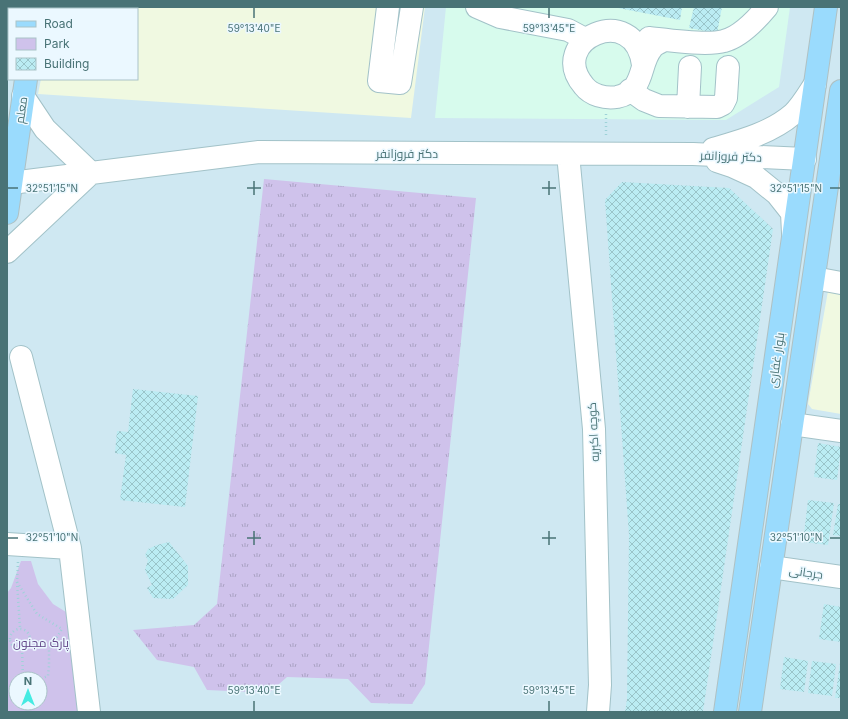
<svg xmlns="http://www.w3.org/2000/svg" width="848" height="719" font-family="Inter,Cairo,sans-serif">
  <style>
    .residential { fill: #cfe8f2; fill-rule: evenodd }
    .education { fill: #f0f9e1 }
    .medical { fill: #d7fbed }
    .grass { fill: url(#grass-tufts) }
    .park { fill: #cfc2eb; fill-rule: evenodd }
    .building { fill: url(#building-cross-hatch) }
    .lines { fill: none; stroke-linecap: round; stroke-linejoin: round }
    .minor-casing { stroke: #a2c2c8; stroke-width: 24 }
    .major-casing { stroke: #afc1c3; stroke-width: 24 }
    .path { stroke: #9ed2d8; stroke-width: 2.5; stroke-dasharray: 1 3; stroke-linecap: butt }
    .minor { stroke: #fff; stroke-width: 22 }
    .major { stroke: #9adbfd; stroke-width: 22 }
    .ticks { fill: none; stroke: #497376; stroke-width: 1.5 }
    .labels { text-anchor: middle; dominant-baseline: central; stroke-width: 3; stroke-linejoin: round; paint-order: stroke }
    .street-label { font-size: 12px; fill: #497376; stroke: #ebf8ff }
    .park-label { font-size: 12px; fill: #624588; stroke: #ebf8ff }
    .ticks-label { font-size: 10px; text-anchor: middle; fill: #497376; stroke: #ebf8ff; stroke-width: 3; stroke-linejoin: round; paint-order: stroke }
  </style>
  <defs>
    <pattern id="grass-tufts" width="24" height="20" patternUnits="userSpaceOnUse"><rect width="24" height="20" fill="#cfc2eb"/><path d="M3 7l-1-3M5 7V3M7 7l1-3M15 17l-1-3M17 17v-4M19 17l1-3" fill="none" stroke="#aaa2c3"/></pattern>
    <pattern id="building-cross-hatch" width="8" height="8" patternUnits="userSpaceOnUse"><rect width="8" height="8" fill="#bbecf3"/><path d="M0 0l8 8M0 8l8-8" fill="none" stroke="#9ac4c9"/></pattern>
  </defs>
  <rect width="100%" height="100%" fill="#e4f5fd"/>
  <path class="residential" d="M7,7H841V712H7ZM9,9H137V79H9ZM16,679H40V703H16Z"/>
  <path class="education" d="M53,7H425L411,118L38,94L41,79H137V9H53Z
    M828,291L841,293V414L812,409L808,404Z"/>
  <path class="medical" d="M446,7H790L779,87L726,120L435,118Z"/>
  <path class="grass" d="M264,179L476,198L425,684L412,704L371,703L348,679L287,677L269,693L207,690L194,667L157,660L133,630L194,625L217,604Z"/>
  <path class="park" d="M21,561H31L38,584L53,604L74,617L84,712H7V593L11,588ZM16,679H40V703H16Z"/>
  <path class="building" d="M613,7H682L680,20Z
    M694,7H722L717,33L689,28Z
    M622,182L729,188L773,229L703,712H625L627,699L629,535L605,200Z
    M133,389L198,396L185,507L120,500L126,455L115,453L117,431L128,432Z
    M818,443L841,447L837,480L814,477Z
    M808,500L834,503L828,545L803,542Z
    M838,504H841V536L833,535Z
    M169,542L188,566V585L173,599L153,598L147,588L152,585L145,570L148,560L145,555L148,549L157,545Z
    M824,604L841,607V642L819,639Z
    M784,657L808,661L804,692L780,689Z
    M812,661L836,664L832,696L808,693Z
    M840,663H841V698H835Z"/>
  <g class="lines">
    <defs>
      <path id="minor" d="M388,7L379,81L400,83L412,7
        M477,7L500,17L568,30L585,39
        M649,38C667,40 707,46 724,41C740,37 757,19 767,7
        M643,65C635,0 545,40 584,86C591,95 605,99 617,97C646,91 638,64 652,48C655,44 660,42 665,40
        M630,90L644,100L659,106L717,107L723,104L726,98L728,67
        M688,107L690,67
        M713,149C741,141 771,133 793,114C801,107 809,93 815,84
        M568,154L594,429L600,685L598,712
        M717,161L732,166L756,177L777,194L792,213L793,233
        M11,183L259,152L693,154L805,159
        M7,252L91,173L45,129L23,96
        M814,278L841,283
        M21,357L70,548
        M792,424L841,431
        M7,544L70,548L89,712
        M771,567L841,577"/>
      <path id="major" d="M35,9L36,7
        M7,213L26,79
        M725,712L826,7
        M750,712L841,91"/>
    </defs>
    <use href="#minor" class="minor-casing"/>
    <use href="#major" class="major-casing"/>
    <path class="path" d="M606,135V114
      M18,562L17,582L20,628
      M17,582L37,614L62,629L49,650V666L48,676L40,679
      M10 639a10 10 0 1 1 20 0a10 10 0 1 1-20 0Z
      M22,649L23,679
      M25,703L26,712"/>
    <use href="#minor" class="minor"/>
    <use href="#major" class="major"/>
  </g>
  <path class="ticks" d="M254,8V18M549,8V18M254,181V195M549,181V195M8,188H18M247,188H261M542,188H556M830,188H840M254,531V545M549,531V545M8,538H18M247,538H261M542,538H556M830,538H840M254,701V711M549,701V711"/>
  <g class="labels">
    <g class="street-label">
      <text transform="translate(21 110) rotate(-82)">معلم</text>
      <text x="407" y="153">دکتر فروزانفر</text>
      <text transform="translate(731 156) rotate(2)">دکتر فروزانفر</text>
      <text transform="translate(776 360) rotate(-82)">بلوار غفاری</text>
      <text transform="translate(593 432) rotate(-93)">کوچه اکبریه</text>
      <text transform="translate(806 572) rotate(8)">جرجانی</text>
    </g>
    <g class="park-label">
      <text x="41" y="642">پارک مجنون</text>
    </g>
  </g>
  <g class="ticks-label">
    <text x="254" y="32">59°13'40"E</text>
    <text x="549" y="32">59°13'45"E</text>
    <text x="52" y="192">32°51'15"N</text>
    <text x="796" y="192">32°51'15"N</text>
    <text x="52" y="541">32°51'10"N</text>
    <text x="796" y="541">32°51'10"N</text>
    <text x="254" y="694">59°13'40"E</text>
    <text x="549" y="694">59°13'45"E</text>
  </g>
  <rect width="848" height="719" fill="none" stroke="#497376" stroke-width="16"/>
  <rect x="8" y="8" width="130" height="72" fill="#ebf8ff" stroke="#aac3c8"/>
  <rect x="16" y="21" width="20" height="6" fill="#9adbfd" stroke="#aac3c8"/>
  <text x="44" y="28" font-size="12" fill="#497376">Road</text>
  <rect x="16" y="38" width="20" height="12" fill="#cfc2eb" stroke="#aac3c8"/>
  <text x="44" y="48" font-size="12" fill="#497376">Park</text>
  <rect x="16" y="58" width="20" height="12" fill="url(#building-cross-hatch)" stroke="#aac3c8"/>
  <text x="44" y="68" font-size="12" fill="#497376">Building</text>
  <g transform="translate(28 691)"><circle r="19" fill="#ebf8ff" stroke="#aac3c8"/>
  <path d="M0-3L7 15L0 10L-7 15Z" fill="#45ebe2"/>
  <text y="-6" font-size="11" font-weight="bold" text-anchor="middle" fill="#497376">N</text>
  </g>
</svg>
